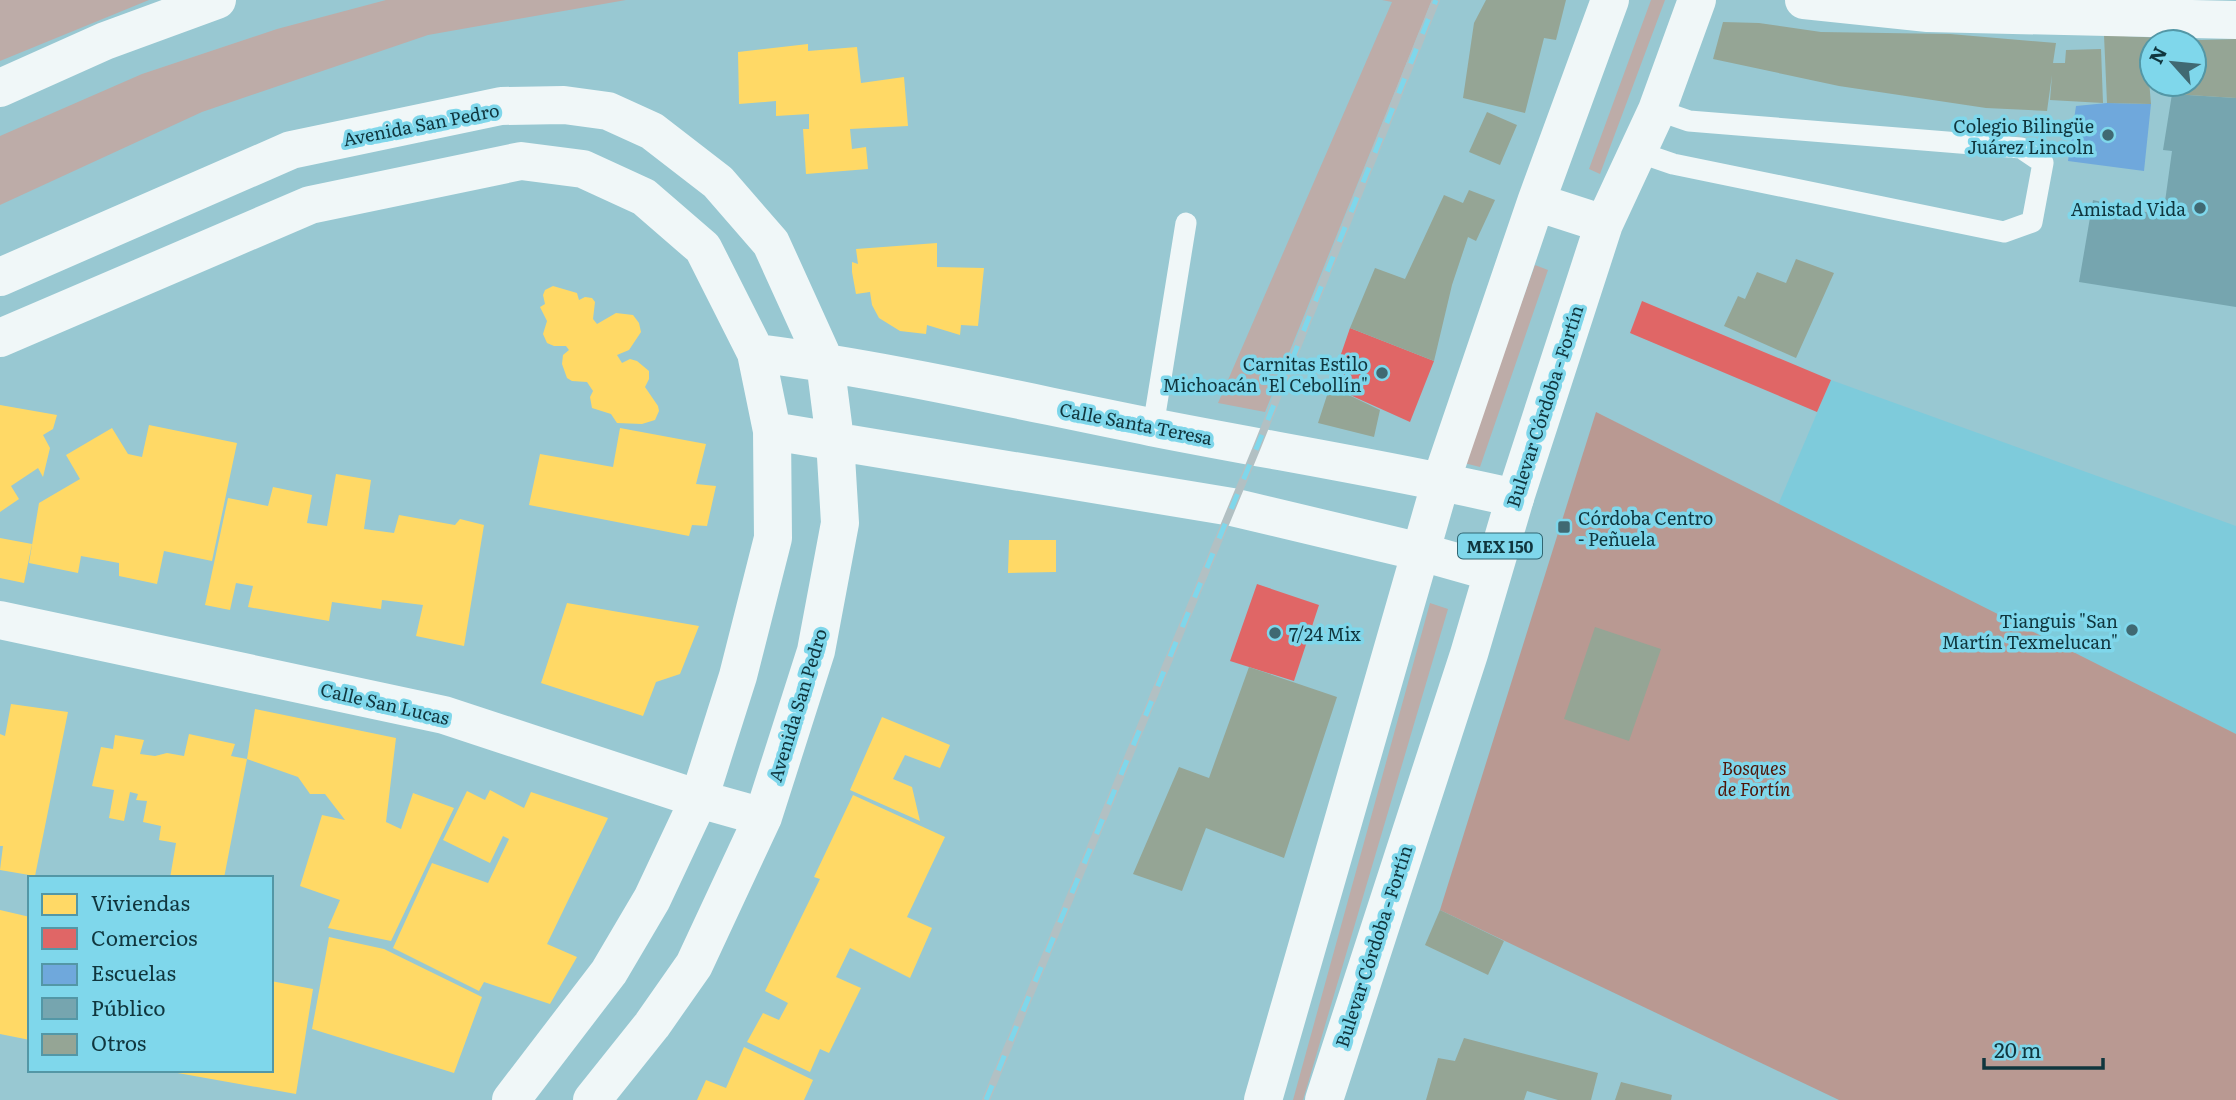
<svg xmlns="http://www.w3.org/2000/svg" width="2236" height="1100" font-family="Literata,serif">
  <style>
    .built { fill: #7ecbdb }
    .green { fill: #bdaca8 }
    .forest { fill: #b99992 }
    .homes { fill: #ffd966 }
    .shops { fill: #e06666 }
    .schools { fill: #6fa8dc }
    .public { fill: #76a5af }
    .building { fill: #95a595 }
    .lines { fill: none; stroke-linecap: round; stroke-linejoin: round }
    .service { stroke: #f0f7f8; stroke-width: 21 }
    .minor { stroke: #f0f7f8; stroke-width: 38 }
    .primary { stroke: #f0f7f8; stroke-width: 38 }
    .motorway { stroke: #f0f7f8; stroke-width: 38 }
    .rail-casing { stroke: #b2c0c3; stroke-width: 8 }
    .rail { stroke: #7fd7eb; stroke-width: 5; stroke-dasharray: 16; stroke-linecap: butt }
    .poi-dot { fill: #406972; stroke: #7fd7eb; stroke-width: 2.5 }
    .labels { text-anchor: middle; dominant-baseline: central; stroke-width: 7; stroke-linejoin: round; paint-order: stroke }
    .shield { fill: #7fd7eb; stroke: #316672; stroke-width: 2 }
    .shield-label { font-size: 16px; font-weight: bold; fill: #10363e }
    .street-label { font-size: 18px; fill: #10363e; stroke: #7fd7eb }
    .poi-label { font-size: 18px; fill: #10363e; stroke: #7fd7eb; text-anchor: end }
    .park-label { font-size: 18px; font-style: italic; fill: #511407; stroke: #7fd7eb }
  </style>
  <rect width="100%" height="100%" fill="#98c8d2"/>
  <path class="built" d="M1831,380L2236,526V734L1778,505Z"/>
  <path class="green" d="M0,0H149L0,61Z
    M386,0H626L428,35L202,112L0,205V136L142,74L277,29Z
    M1382,0H1432L1265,412L1218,403L1392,2Z
    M1651,0H1665L1600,174L1589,169Z
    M1535,265L1548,270L1480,467L1464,463Z
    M1430,603L1448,609L1303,1100H1293Z"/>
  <path class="forest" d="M1596,412L2236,734V1100H1839L1440,910Z"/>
  <path class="homes" d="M808,44V51L857,47L861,83L904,77L908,126L850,129L852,149L866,147L868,169L806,174L803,129H809V114L776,116V101L739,104L738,52Z
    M937,243V267L984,268L978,326L961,325L960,335L927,325L926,334L900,331L879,318L872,305L870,292L856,294L852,272V262L858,264L856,249Z
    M553,286L577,293L579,300L585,297L592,298L595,302L593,319L597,324L616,313L633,315L639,323L641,332L629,350L617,355L622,363L630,359L637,361L649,371V379L645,387L658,406L659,411L655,420L642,424L617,423L611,414L592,408L590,397L593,391L587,382L572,381L567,378L562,364L563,355L569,350L566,346H554L547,343L543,334L547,321L540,307L545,304L543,295L545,290Z
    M0,405L57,415L53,429L43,435L50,448L43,477L38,468L11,486L19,499L0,512Z
    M149,425L237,443L212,561L164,551L157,584L119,576V563L81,556L78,573L29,563L39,503L80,479L66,455L112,428L128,454L142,457Z
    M620,428L706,444L696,484L716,486L707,526L692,525L689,536L529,505L540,454L613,467Z
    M336,474L371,480L364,529L394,533L399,515L455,525L460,519L484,525L464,646L416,636L423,605L382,600L381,609L332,602L329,621L248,607L253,586L236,583L230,610L205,605L228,498L268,506L273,487L312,495L307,523L327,526Z
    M0,538L32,544L24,583L0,578Z
    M1009,540H1056V572L1008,573Z
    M567,603L699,626L680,674L656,682L643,716L541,683Z
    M11,704L68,712L35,876L0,870L3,846H0V734L5,736Z
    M255,709L396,738L386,822L401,829L413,793L454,808L391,941L328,928L340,900L300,886L322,815L345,820L325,794H310L298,777L247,759Z
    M882,717L950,745L940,768L905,755L893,779L912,787L920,821L850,790Z
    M189,734L235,744L231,756L247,759L224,878H170L176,843L159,840L161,826L143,822L147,801L136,800L138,794L130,792L124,821L109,818L114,790L92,786L101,747L113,749L115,735L144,740L140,754L155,756L167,753L184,756Z
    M490,790L524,808L531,792L608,818L547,944L577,957L550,1004L484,982L479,991L393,948L432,863L488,883L509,839L503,836L490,863L443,840L467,791L485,800Z
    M853,795L945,837L907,917L932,928L910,978L850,948L836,977L861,988L829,1053L820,1049L810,1072L747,1042L763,1013L779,1020L788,1003L765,991L820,879L814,877Z
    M0,910L30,917V1040L0,1034Z
    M329,937L384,949L482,997L454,1073L312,1029Z
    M271,981L313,989L296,1094L172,1072L271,1070Z
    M744,1047L813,1080L804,1100H697L706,1080L726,1088Z"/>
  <path class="shops" d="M1642,301L1831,380L1817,412L1630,333Z
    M1350,328L1434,361L1410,422L1330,386Z
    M1257,584L1319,605L1294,681L1230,661Z"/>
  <path class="schools" d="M2107,103L2151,104L2144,171L2068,161L2076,106Z"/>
  <path class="public" d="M2172,94L2236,98V307L2079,282L2093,200L2163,216L2172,151L2163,150Z"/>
  <path class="building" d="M1486,0H1566L1556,40L1544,38L1525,113L1463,98L1474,23Z
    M1723,22L1759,23L1821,32L1950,34L2056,43L2053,63H2065L2066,50L2101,49L2103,103L2050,100L2052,75L2047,111L1986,108L1839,86L1713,59Z
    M2104,35L2202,40L2236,39V98L2172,94V84H2194V42H2152V80H2149L2151,104L2107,103Z
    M1487,112L1517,125L1500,165L1469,152Z
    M1469,190L1495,200L1476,241L1468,237L1452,285L1434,361L1350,328L1375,268L1405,279L1444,195L1463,203Z
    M1796,259L1834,273L1796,358L1724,326L1738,296L1745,299L1757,272L1786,283Z
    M1330,386L1380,410L1374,437L1318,423Z
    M1595,627L1661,649L1629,741L1564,719Z
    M1249,667L1337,697L1284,858L1206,828L1182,891L1133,874L1179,767L1209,778Z
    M1440,910L1504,941L1488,975L1425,945Z
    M1464,1038L1598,1073L1591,1100H1558L1527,1091L1524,1100H1426L1438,1058L1455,1061Z
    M1621,1082L1672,1095L1671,1100H1615Z"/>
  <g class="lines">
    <path class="service" d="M1638,152L1673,164L2004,232L2032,222L2043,163L2021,148L1689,121L1657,110
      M1153,427L1186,223"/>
    <path class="minor" d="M1804,0L1928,13L2236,20
      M0,277L291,150L501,106L564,105L608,111L652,131L718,182L771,243L825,362L835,440L840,523L816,651L763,817L694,965L652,1025L592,1100
      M0,338L310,205L521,161L583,169L644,197L703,248L756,353L772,431L773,538L738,676L699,799L652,899L609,972L511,1100
      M756,353C889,370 1020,401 1151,427C1272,451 1394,470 1515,498
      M772,431L1232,507L1421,552L1492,572
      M0,620L444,715L699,799L763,817"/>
    <path class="primary" d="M1536,202L1604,224
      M1263,1100L1441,481L1536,202L1610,0
      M1324,1100L1469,654L1515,498L1604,224L1657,110L1697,0"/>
    <path class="motorway" d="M0,88L105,41L217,0"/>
    <defs>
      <path id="rail" d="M986,1100L1257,447L1436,0"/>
    </defs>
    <use href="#rail" class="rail-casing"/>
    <use href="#rail" class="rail"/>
  </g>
  <g class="poi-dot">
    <circle cx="2108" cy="135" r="7"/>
    <circle cx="2200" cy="208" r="7"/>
    <circle cx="1382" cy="373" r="7"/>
    <rect x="1557" y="520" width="14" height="14" rx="3.5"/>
    <circle cx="2132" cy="630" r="7"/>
    <circle cx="1275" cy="633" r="7"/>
  </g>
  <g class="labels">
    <rect class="shield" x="1458" y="533.5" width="84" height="25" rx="5"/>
    <g class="shield-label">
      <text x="1500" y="546">MEX 150</text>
    </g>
    <g class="street-label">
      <text transform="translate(421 124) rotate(-11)">Avenida San Pedro</text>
      <text transform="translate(1544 406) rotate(-72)">Bulevar Córdoba - Fortín</text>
      <text transform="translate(1136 423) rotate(11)">Calle Santa Teresa</text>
      <text transform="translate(385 703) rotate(13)">Calle San Lucas</text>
      <text transform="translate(797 705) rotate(-73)">Avenida San Pedro</text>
      <text transform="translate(1373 946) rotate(-72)">Bulevar Córdoba - Fortín</text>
    </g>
    <g class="poi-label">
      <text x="2094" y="125">Colegio Bilingüe<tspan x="2094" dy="21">Juárez Lincoln</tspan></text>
      <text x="2186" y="208">Amistad Vida</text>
      <text x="1368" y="363">Carnitas Estilo<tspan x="1368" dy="21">Michoacán "El Cebollín"</tspan></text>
      <text x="1578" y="517" text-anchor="start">Córdoba Centro<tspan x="1578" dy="21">- Peñuela</tspan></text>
      <text x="2118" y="620">Tianguis "San<tspan x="2118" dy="21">Martín Texmelucan"</tspan></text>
      <text x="1289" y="633" text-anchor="start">7/24 Mix</text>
    </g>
    <g class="park-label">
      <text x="1754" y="767">Bosques<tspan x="1754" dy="21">de Fortín</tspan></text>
    </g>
  </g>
  <rect x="28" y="876" width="245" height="196" fill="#7fd7eb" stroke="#5397a6" stroke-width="2"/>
  <rect x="42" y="894" width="35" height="21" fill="#ffd966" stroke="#5397a6" stroke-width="2"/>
  <text x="91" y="911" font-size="21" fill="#10363e">Viviendas</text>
  <rect x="42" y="928" width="35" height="21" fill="#e06666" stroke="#5397a6" stroke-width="2"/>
  <text x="91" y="946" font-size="21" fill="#10363e">Comercios</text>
  <rect x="42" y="964" width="35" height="21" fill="#6fa8dc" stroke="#5397a6" stroke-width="2"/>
  <text x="91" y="981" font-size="21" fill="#10363e">Escuelas</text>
  <rect x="42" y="998" width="35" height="21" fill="#76a5af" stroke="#5397a6" stroke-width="2"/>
  <text x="91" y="1016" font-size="21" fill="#10363e">Público</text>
  <rect x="42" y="1034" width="35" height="21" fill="#95a595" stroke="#5397a6" stroke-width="2"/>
  <text x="91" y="1051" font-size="21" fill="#10363e">Otros</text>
  <g transform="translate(2173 63) rotate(297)"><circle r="33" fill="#7fd7eb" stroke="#5397a6" stroke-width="2"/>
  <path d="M0-5L12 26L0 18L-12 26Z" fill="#406972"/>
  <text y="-10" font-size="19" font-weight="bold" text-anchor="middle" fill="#10363e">N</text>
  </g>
  <path d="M1984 1058v10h119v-10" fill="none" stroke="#10363e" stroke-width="3.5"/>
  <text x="1994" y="1058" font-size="21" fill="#10363e" stroke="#7fd7eb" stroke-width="5" paint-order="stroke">20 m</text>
</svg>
